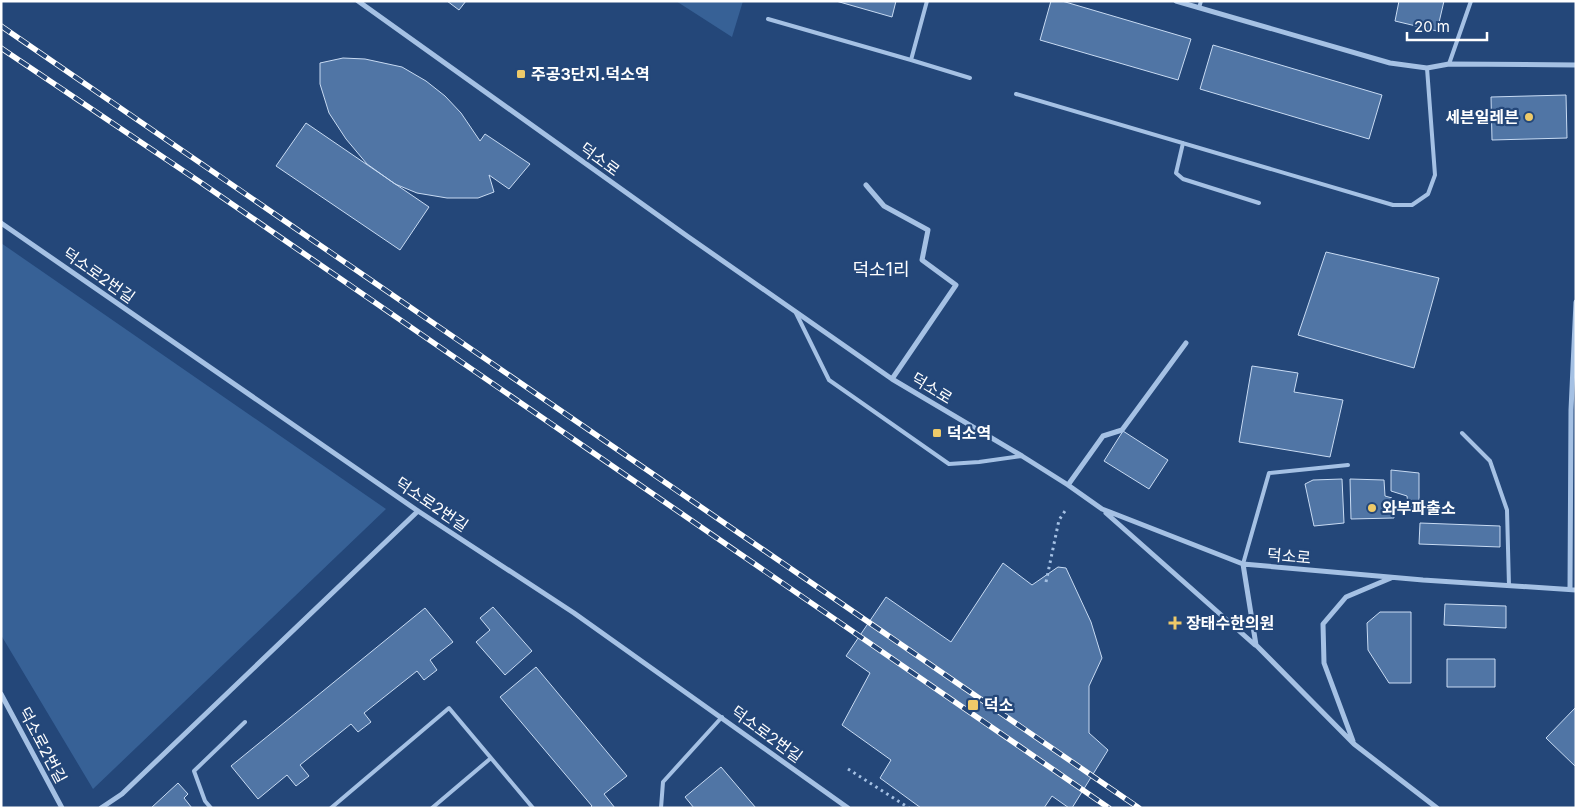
<svg xmlns="http://www.w3.org/2000/svg" width="1577" height="809" font-family="Inter,'Noto Sans KR',sans-serif">
  <style>
    .green { fill: #376196 }
    .building { fill: #5075a5; stroke: #c8dbf3 }
    .lines { fill: none; stroke-linecap: round; stroke-linejoin: round }
    .path { stroke: #a5c1e4; stroke-width: 3; stroke-dasharray: 2.5 4; stroke-linecap: butt }
    .service { stroke: #a5c1e4; stroke-width: 4 }
    .minor { stroke: #a5c1e4; stroke-width: 5 }
    .rail-casing { stroke: #fff; stroke-width: 5.5 }
    .rail { stroke: #244779; stroke-width: 4; stroke-dasharray: 11; stroke-linecap: butt }
    .poi-dot { fill: #eeca69; stroke: #244779; stroke-width: 2 }
    .labels { text-anchor: middle; dominant-baseline: central; stroke-width: 4.5; stroke-linejoin: round; paint-order: stroke }
    .poi-label { font-size: 16px; font-weight: bold; fill: #fff; stroke: #244779; text-anchor: start }
    .street-label { font-size: 16px; fill: #fff; stroke: #244779 }
    .neighbourhood-label { font-size: 18px; fill: #fff; stroke: #244779 }
  </style>
  <rect width="100%" height="100%" fill="#244779"/>
  <path class="green" d="M676,1H743L732,37Z
    M1,243L386,509L93,789L1,635Z"/>
  <path class="building" d="M447,1H466L459,10Z
    M836,1H896L892,17Z
    M1051,1H1062L1191,39L1178,80L1040,40Z
    M1399,1H1444L1437,31L1395,21Z
    M1213,45L1382,95L1369,139L1200,89Z
    M343,58L365,59L402,67L426,81L445,96L461,113L480,141L485,134L530,164L509,189L489,175L494,192L478,198H447L417,193L395,184L367,164L346,139L329,113L320,84V63Z
    M1566,95L1567,138L1492,140L1491,97Z
    M306,123L429,207L400,250L276,166Z
    M1326,252L1439,278L1414,368L1298,335Z
    M1252,366L1298,373L1294,392L1343,400L1330,457L1239,442Z
    M1123,431L1168,460L1149,489L1104,461Z
    M1391,470L1419,473V510L1408,505L1407,496L1391,491Z
    M1342,479L1344,523L1314,526L1305,484L1313,480Z
    M1350,479L1384,480L1385,496L1392,498L1394,518L1351,519Z
    M1420,523L1500,526V547L1419,544Z
    M1003,563L1032,585L1058,567L1066,568L1091,622L1102,658L1089,686V733L1108,750L1072,808H1069L1052,796L1044,808H921L880,778L891,760L842,725L870,673L846,656L886,597L951,642Z
    M1445,604L1506,606V628L1444,625Z
    M493,607L532,651L505,675L476,642L490,630L480,618Z
    M425,608L453,642L430,660L437,670L424,680L417,671L364,713L371,722L358,732L351,724L300,765L309,776L296,786L287,775L258,799L231,766Z
    M1380,612H1411V683H1389L1368,650L1367,623Z
    M1447,659H1495V687H1447Z
    M536,667L627,776L604,794L615,808H590L592,806L500,697Z
    M1576,707V767L1546,738Z
    M721,767L756,808H694L685,797Z
    M178,783L188,794L184,798L192,808H151Z"/>
  <g class="lines">
    <path class="path" d="M1046,582L1059,520L1065,511
      M848,769L909,808"/>
    <path class="service" d="M1199,8L1201,1
      M768,19L911,60L927,1
      M911,60L970,78
      M1449,64L1471,1
      M1016,94L1393,205H1412L1428,194L1435,175L1427,68
      M1183,143L1176,173L1183,179L1259,203
      M796,313L829,380L949,464L979,462L1022,456
      M1462,433L1490,461L1507,510L1509,586
      M1243,564L1269,473L1348,465
      M211,808L205,801L194,771L245,722
      M331,808L449,708L533,808
      M432,808L491,758
      M661,808L663,782L722,717"/>
    <path class="minor" d="M358,1L687,236L892,379L1022,456L1068,485L1102,509L1243,564L1423,580L1576,590
      M1176,1L1390,63L1427,68L1449,64L1576,65
      M866,185L884,206L928,230L922,260L956,285L892,379
      M1,223L418,511L574,613L848,808
      M1068,485L1103,436L1122,430L1186,343
      M1106,513L1255,645
      M1243,564L1256,645L1354,744L1437,808
      M1570,589L1571,410L1576,302
      M1,694L62,808
      M1353,741L1324,663L1323,624L1346,597L1391,578
      M101,808L122,794L418,511"/>
    <defs>
      <path id="rail" d="M1,26L1139,808
        M1,48L200,182L1109,808"/>
    </defs>
    <use href="#rail" class="rail-casing"/>
    <use href="#rail" class="rail"/>
  </g>
  <g class="poi-dot">
    <rect x="516" y="69" width="10" height="10" rx="2.5"/>
    <circle cx="1529" cy="117" r="5"/>
    <rect x="932" y="428" width="10" height="10" rx="2.5"/>
    <circle cx="1372" cy="508" r="5"/>
    <path d="M1172.5 615.5h5v5h5v5h-5v5h-5v-5h-5v-5h5z"/>
    <rect x="967" y="699" width="12" height="12" rx="2.5"/>
  </g>
  <g class="labels">
    <g class="poi-label">
      <text x="531" y="74">주공3단지.덕소역</text>
      <text x="1519" y="117" text-anchor="end">세븐일레븐</text>
      <text x="947" y="433">덕소역</text>
      <text x="1382" y="508">와부파출소</text>
      <text x="1186" y="623">장태수한의원</text>
      <text x="984" y="705">덕소</text>
    </g>
    <g class="street-label">
      <text transform="translate(600 159) rotate(36)">덕소로</text>
      <text transform="translate(99 275) rotate(35)">덕소로2번길</text>
      <text transform="translate(932 388) rotate(31)">덕소로</text>
      <text transform="translate(432 504) rotate(34)">덕소로2번길</text>
      <text transform="translate(1289 556) rotate(5)">덕소로</text>
      <text transform="translate(767 734) rotate(36)">덕소로2번길</text>
      <text transform="translate(43 745) rotate(62)">덕소로2번길</text>
    </g>
    <g class="neighbourhood-label">
      <text x="881" y="269">덕소1리</text>
    </g>
  </g>
  <rect width="1577" height="809" fill="none" stroke="#ffffff" stroke-width="5"/>
  <path d="M1407 32v8h80v-8" fill="none" stroke="#ffffff" stroke-width="2.5"/>
  <text x="1414" y="32" font-size="15" fill="#ffffff" stroke="#244779" stroke-width="4" paint-order="stroke">20 m</text>
</svg>
